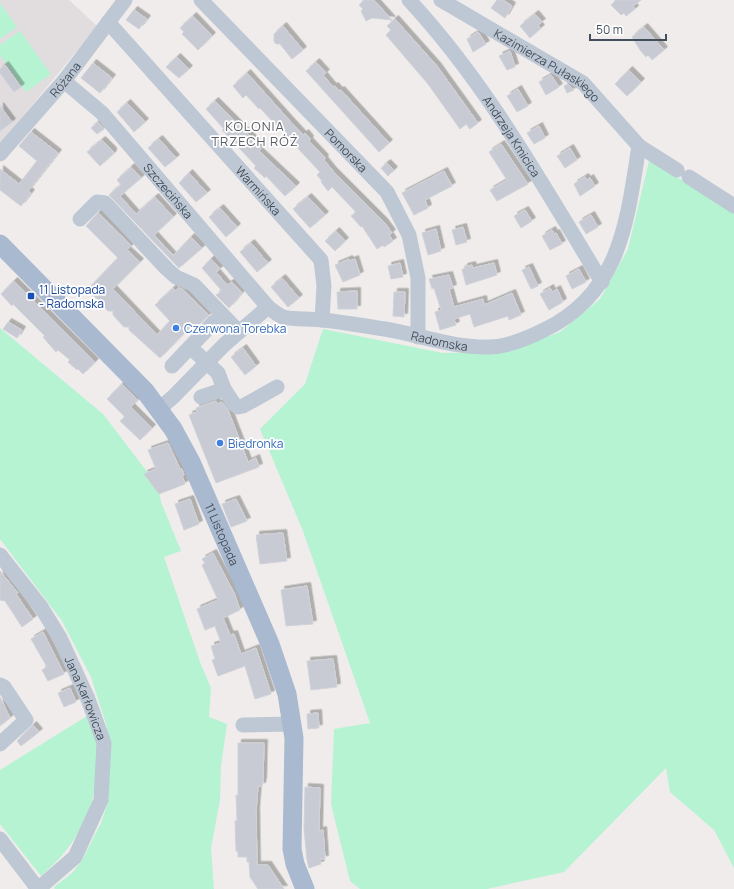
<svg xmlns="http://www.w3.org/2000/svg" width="734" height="889" font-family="Manrope,sans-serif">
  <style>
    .education { fill: #e1ddde }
    .green { fill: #b5f3d2 }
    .building { fill: #c8cbd3; stroke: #d0d2d9; filter: url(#shadow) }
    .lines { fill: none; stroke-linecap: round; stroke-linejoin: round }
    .minor { stroke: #bec8d4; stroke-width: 15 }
    .major { stroke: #a9b9cf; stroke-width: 19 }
    .transit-dot { fill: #1a4fb4; stroke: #fff; stroke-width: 1.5 }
    .shop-dot { fill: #3f7fe0; stroke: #fff; stroke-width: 1.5 }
    .labels { text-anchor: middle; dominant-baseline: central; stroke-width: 3.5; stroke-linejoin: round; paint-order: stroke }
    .street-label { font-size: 12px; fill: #434e5c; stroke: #fff }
    .transit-label { font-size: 12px; fill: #164399; stroke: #fff; text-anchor: start }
    .shop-label { font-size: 12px; fill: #366cbe; stroke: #fff; text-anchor: start }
    .neighbourhood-label { font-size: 13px; letter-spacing: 1px; fill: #595c62; stroke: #fff }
  </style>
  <defs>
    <filter id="shadow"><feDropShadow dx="3.5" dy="-3.5" stdDeviation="0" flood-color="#0004"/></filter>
  </defs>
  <rect width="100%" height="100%" fill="#f0ecec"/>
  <path class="education" d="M0,0H69L97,26L0,144Z"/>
  <path class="green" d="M0,3L17,27L0,39Z
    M20,31L51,74L26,92L0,55V45Z
    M649,161L734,210V868L714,830L670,792L666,768L564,872L487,889H360L350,881L331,804L334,729L370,723L303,531L260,429L305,384L323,329L443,353L505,352L560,332L600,299L628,249Z
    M0,328L103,414L158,486L161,502L181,551L164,557L200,662L211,688L209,717L227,724L221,766L220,800L211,848L214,889H55L54,887L71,874L81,862L101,823L108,802L110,743L106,724L91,677L62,621L0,539Z
    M87,716C90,723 94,731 96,739C98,746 97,755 97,763C97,810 76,846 41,876L0,824V770Z"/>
  <path class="building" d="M364,0H374L392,20L372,18L366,21L361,11L363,9L359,5Z
    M497,0H503L512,6L505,18L491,8Z
    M616,0H641L633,6L635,9L626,16L624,13L621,15L611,5Z
    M134,10L147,19L139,29L126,20Z
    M535,14L542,22L538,25L541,28L530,38L520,26Z
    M193,16L212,36L198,50L182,34L184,32L180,28Z
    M395,19L437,66L478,123L470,129L466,124L460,129L428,84L386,35L391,30L387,26Z
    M283,26L303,50L292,59L280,44H276L274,41V34Z
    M644,27L664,50L652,60L648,55L646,57L640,50L632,37Z
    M478,32L486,44L473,52L467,39Z
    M510,51L515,67L507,70L499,56Z
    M177,57L189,69L179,78L166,67Z
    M316,62L326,73L323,75L333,87L335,86L339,91L341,90L389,143L379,152L306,71Z
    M93,63L112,78L100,93L81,78Z
    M5,65L21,87L14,92L0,73V69Z
    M629,70L641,82L627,96L615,84Z
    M247,73L290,121L303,135L305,133L310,139L309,141L325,158L324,160L333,171L384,222L392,233L389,235L393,241L384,247L383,245L377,249L362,226L361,227L351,216L356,212L332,187L328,191L321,182L322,181L317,175L320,172L260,108L259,109L246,95L243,98L233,86Z
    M551,75L559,87L546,95L539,82Z
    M568,84L574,90L567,93L564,86Z
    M518,89L528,106L517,112L507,96Z
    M215,101L262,148L259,151L296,186L285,196L266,176L265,178L254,168L256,166L222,130L224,129L206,109Z
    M127,103L145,122L134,132L117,112Z
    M0,106L12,122L0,131Z
    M98,122L104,129L97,134L91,128Z
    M539,126L545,138L534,144L527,133Z
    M31,132L58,153L28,191L31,193L21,206L0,190V169L19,184L37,161L19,146Z
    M159,139L176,158L165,167L148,148Z
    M102,140L113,151V154L100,166L87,152Z
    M501,144L528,184L497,201L490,190L507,180L489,152Z
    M570,148L577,160L565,168L557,156Z
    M387,163L394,170L388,176L381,168Z
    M131,167L141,178L120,196L136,214L155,197L173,217L154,235L173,256L191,237L202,248L179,268L109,195L121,185L117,180Z
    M444,171L452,186L425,200L428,208L414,215L402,193Z
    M189,173L207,193L196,202L179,183Z
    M585,177L587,180L590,178L595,186L580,196L574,184Z
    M308,197L325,215L310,228L293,209Z
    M220,208L237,227L226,237L209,217Z
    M525,210L532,221L521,228L514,216Z
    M98,213L127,241L131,246L127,250L140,262L113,289L157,335L170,321L155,305L173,288L175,291L178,288L182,289L209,315L195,328L192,325L160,358L129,330V327H124L113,315V311H108L88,289L118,258L86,226Z
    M591,215L598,227L586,234L579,222Z
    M463,227L467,242L456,245L452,230Z
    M436,229L441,251L428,255L422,233Z
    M552,230L554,234L556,233L562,244L550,250L542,236Z
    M336,231L345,241L335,251L325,241Z
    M251,243L268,263L257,272L240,252Z
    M211,259L220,269L216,272L227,285L232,282L242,293L229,308L216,295L222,291L202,268Z
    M349,259L350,261L355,259L360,275L343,282L335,265Z
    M400,263L403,277L391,279L388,266Z
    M494,263L497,275L466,285L462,269H465L464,267L472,265L473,268Z
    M529,267L538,286L531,289L522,270Z
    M579,269L586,282L572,289L566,276Z
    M449,275L453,288L449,289L454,307L483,299L484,305L512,293L521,315L509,320L508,316L474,327L470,314L454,319L456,325L440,330L435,312L441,310L434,288L432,289L429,279Z
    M282,278L299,298L288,307L271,287Z
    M14,281L95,362L83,374L78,369L77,370L68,362L70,360L58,350L56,352L43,337L45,336L13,304L12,306L1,294Z
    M550,288L552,292L557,289L563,302L549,310L540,294Z
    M357,291V309H338L337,292Z
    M394,292H405L404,317L393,316Z
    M8,322L22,330L17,338L3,329Z
    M243,348L256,366L245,375L231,357Z
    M122,384L138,400L131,407L152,428L140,440L120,421L125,417L107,399Z
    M216,401L217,404L222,402L228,410L248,462L256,458L259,467L216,483L189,415L197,412L196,408Z
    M168,443L180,469H182L184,475L182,476L185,484L159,494L144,474L156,469L148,450Z
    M190,499L199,524L184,530L175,504Z
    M236,499L247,521L231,527L222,504Z
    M283,533L287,561L260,564L256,535Z
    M213,553L235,595L240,610L223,618L230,635L234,634L241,654L256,648L271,694L255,699L245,666L218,676L212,660L215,659L211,646L221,643L215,626L205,630L197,609L218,600L202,565L205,563L202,559Z
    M0,571L18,593L16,594L33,619L22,627L5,601L0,600Z
    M307,586L313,624L286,626L281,590Z
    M43,632L64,674L48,681L42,670L47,667L31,639Z
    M333,659L337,687L311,690L307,661Z
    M70,688L76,702L64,707L58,693Z
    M0,697L10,718L0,726Z
    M318,713L319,728L308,729L307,714Z
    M33,725L39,732L21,746L17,741Z
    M238,743H264L263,781L262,786H258L256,811L257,865H268L284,889H258L250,877L249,862H247V857H238V852L236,851L235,821H237L236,795L238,796Z
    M305,787L320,788L319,831L323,830L325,859H320L321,864L309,868L307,860L304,829Z"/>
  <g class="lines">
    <g class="minor">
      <path id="s1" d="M201,0L387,192L409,235L418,278V337"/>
      <path id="s2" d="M409,0C487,84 542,184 602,282"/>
      <path id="s3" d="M441,0L583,83L639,146L677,170"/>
      <path id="s4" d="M108,22L321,260L324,286L322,320"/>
      <path id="s5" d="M64,81L102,113L268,307"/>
      <path id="s6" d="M0,154L64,81L125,0"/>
      <path d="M689,177L734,206"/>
      <path d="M80,219L97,202L105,203L167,269L176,277L194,285L239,332"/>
      <path d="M172,366L190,347"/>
      <path d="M224,389L234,404L238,407L243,406L277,387"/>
      <path d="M201,397L224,389L218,373L190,347L214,322"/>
      <path id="s7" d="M159,409L173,397L224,345L268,307C272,310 278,315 283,317C295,320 310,318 322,320C343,322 364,326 385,329C420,335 453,348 489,347C508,347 528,338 544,330C621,293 627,221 639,146"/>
      <path id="s8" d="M0,555L41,607L60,638L88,699L104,743L101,800L75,857L38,889"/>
      <path d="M0,685L4,687L26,720L0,744"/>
      <path d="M243,725L293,724"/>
      <path d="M0,839L38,889"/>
    </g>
    <path class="major" id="s9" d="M0,244L145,391L173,429L191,462L270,644L287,694L294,738L292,849L295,864L305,889"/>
  </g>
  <rect class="transit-dot" x="27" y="292" width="8" height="8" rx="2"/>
  <g class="shop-dot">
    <circle cx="176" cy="328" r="4"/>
    <circle cx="220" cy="443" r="4"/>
  </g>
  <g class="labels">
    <g class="street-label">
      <text stroke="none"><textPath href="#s3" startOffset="125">Kazimierza Pułaskiego</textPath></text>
      <text stroke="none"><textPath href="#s6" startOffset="99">Różana</textPath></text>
      <text stroke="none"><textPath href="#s2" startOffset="171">Andrzeja Kmicica</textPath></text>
      <text stroke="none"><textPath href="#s1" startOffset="209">Pomorska</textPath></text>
      <text stroke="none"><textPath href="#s4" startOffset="226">Warmińska</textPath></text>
      <text stroke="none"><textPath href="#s5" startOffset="152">Szczecińska</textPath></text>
      <text stroke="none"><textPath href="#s7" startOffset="326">Radomska</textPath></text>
      <text stroke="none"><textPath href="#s9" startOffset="370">11 Listopada</textPath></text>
      <text stroke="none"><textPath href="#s8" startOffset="168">Jana Karłowicza</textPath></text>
    </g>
    <g class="transit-label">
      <text x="39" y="289">11 Listopada<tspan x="39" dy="14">- Radomska</tspan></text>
    </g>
    <g class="shop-label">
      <text x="184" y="328">Czerwona Torebka</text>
      <text x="228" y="443">Biedronka</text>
    </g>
    <g class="neighbourhood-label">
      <text x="255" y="126">KOLONIA<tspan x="255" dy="15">TRZECH RÓŻ</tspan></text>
    </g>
  </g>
  <path d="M590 34v6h76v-6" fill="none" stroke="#434e5c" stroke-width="2"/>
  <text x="596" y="34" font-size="12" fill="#434e5c" stroke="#ffffff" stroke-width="3" paint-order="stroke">50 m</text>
</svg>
